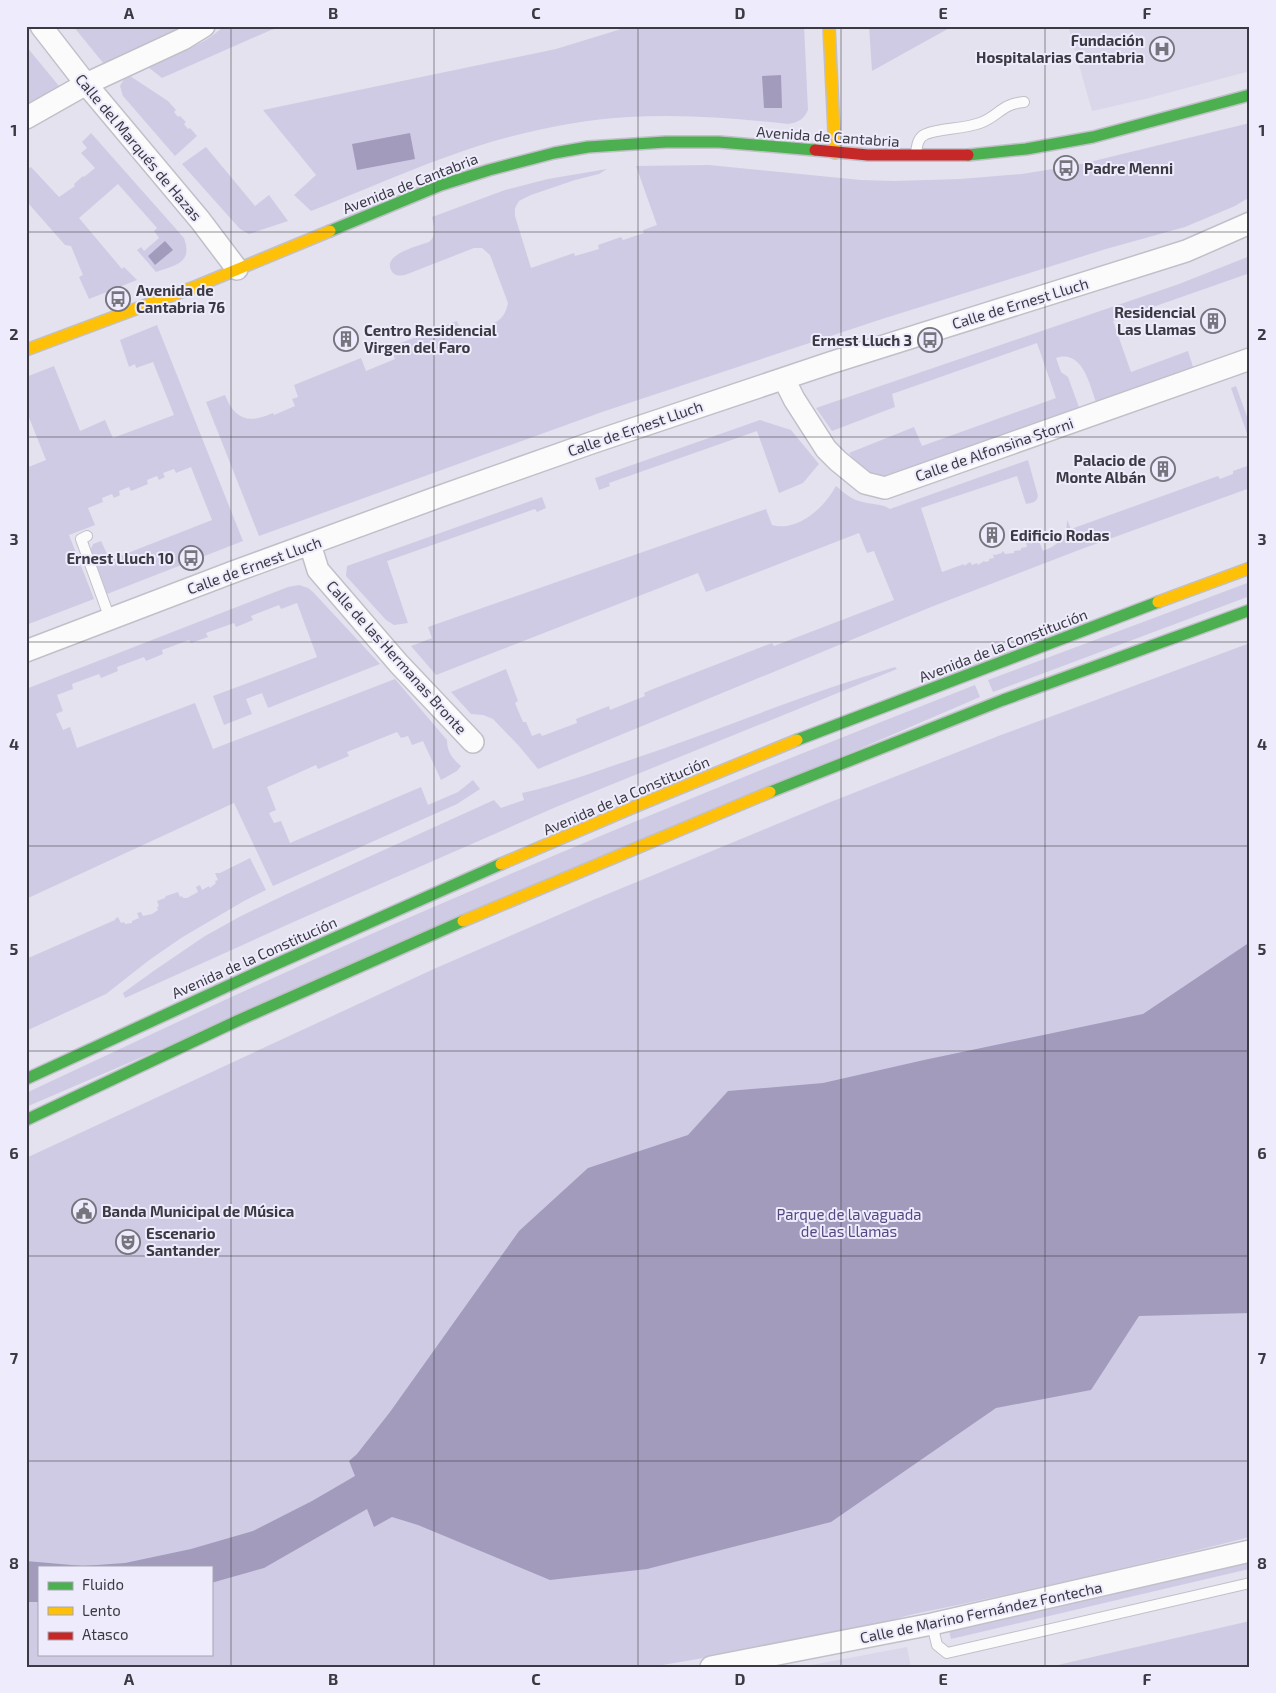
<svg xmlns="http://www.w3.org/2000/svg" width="1276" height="1693" font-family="'Exo 2',sans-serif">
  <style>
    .built { fill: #dad7eb }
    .green { fill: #cfcbe4; fill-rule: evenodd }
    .water { fill: #a29bbc }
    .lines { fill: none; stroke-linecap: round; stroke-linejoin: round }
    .lane-casing { stroke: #c1c0c9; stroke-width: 12 }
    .street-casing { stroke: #c1c0c9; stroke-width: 24 }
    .fast-casing { stroke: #c1c0c9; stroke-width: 14 }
    .slow-casing { stroke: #c1c0c9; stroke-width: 14 }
    .jam-casing { stroke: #c1c0c9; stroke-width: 14 }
    .lane { stroke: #fbfbfc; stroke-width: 10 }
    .street { stroke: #fbfbfc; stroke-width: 21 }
    .fast { stroke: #4caf50; stroke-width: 11 }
    .slow { stroke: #ffc107; stroke-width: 11 }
    .jam { stroke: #c62828; stroke-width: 11 }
    .grid { fill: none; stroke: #3b3a42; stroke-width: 1; stroke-opacity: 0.55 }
    .labels { text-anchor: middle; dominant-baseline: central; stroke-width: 4; stroke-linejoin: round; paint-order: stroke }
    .poi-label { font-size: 15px; font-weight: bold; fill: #3b3a42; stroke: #eeecfc; text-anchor: start }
    .street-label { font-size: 15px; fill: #3b3a42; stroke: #eeecfc }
    .park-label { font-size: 15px; fill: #554882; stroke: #eeecfc }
    .neatline { fill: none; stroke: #3b3a42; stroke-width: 2 }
    .grid-label { font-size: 16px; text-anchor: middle; font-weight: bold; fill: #3b3a42 }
  </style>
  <rect width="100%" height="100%" fill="#e4e2ee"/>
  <path class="built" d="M1068,26H1250V71L1145,99L1092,111Z
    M907,1647L911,1667H801Z"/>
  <path class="green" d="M73,26H185L108,65L104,64Z
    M224,26H286L271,30L162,78L148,67C174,55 203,46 224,26Z
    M631,26H804L808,110C803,120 799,122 788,124C735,118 682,114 629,117C576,120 516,133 466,150C413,168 362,191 311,211L294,195L316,175L263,110L556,49Z
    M869,26H953L872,71Z
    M26,46L59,86L26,105Z
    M130,76L168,101L176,110L174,112L178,117L180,116L186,122L184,124L188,129L190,128L197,136L175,156L123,96L120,86L124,79Z
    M1250,123V197L1235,206L1185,227L1106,249L882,319L602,412L259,536L206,402L225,395C235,420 248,424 273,413L274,415L295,406L292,399L298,397L294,385L361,358L366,371L395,359L390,347L457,321L462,333L469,331L472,337L494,328L492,324C502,320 506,313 508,303L490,255L482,248H474L405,275C399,276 394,276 391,270C383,254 418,246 429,242C437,235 434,227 432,217L505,190L548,179L607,169L599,174L575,180L531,195L519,201L515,208V216L531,268L574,253L575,256L599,249L598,245L621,237L623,240L644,233L643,230L657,225L636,166L709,165L861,180L894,181L960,179L1022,174L1077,165Z
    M91,133L184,238C193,263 176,265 156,272L137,250L141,247L144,251L159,238L154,231L157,228L118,184L79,218L122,269L124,267L137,280L89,299L79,277L83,275L71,246L65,245L28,203H26V170L31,167L59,197L75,186L74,184L83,176L84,177L95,168L81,153L87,148L82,142Z
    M206,147L255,206L269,195L288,221L249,234L240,229L182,164Z
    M1250,256V273L1113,321L1131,372L1188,351L1194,370L1097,405C1090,386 1083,349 1056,358L1061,372L1068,377L1080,410L894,476C873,478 861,470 849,453L914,427L922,446L1056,398L1037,343L892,394L895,407L832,431L816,408L1179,284Z
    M157,325L243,541L107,594L92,553L91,549L93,544L101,541L110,560L212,520L191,467L176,473L174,469L163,473L165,477L159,480L157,476L147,480L148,484L131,491L129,487L119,491L120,495L114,498L112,494L102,498L103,502L88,508L95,525L69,535L94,599L26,625V468L46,460L26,410V377L54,366L80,431L105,420L113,438L174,415L153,362L136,368L135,364L129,367L120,340Z
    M1236,386L1250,425V442L1231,388Z
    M760,420L791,430L819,464L803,483L779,493L757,431L609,483L610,486L599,490L595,478Z
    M1028,460L1038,496C1037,502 1032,503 1026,504L1017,476L921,508L942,572L964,564V566L970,562L972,565L977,563L978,565L984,561L985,562L989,561V559L994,558L993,554L995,555L1002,553V552L1003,551L1005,554L1014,553V551L1021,550V548L1027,547L1026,543L1030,542L1031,544L1038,539L1043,551C1058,545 1067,538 1067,520L1071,529L1218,476L1220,479L1233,474V471L1250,465V488L1079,550L931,607L538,769L519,746L493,719L483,715L471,714L451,692L506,669L518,701L515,703L523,722H526L532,736L540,733L542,736L577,723L576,719L609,706L610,710L645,696L644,693L653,689L772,643L774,646L894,600L874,551L867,553L859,533L706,592L698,573L436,675L411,646L432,638L428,627L766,509L772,525C798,532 824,508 836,486C844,493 852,500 863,502C874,505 880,503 890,509Z
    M542,497L546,508L537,512L535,509L532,510L387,561L408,623L394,625L386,620L346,576L347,566Z
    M1250,582V596L993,692L988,680Z
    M299,585L308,588L313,592L380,664L268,708L262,693L246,699L252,714L224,725L213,696L317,657L297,603L281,609L279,605L251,616L253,620L236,627L234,623L206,633L208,637L191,643L189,640L162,650L163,654L146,661L144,657L117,667L118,671L101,678L99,674L72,684L73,689L57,695L63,711L56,714L63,730L70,727L77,748L195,703L213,749L395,679L447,740C447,752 452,758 461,766L457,771L441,780L423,741L412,745L408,736L401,738L397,732L347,752L349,756L318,769L316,765L267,787L276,810L269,813L274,823L281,821L290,843L421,787L428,805L458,792L473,780L480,789L457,804L273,886L234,803L26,899V689L288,587Z
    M1250,643V1537C1139,1565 1027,1591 914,1614C903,1616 893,1621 882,1623C805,1640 728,1654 651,1667H26V1158L436,968L593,900L828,803L1001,735ZM39,1567H211V1654H39Z
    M895,667L897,669L556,807L298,920L125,998L123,993L155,970L205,936L241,916L287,894L494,800L501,808L524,800L522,793C558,785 592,773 627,761C717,731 804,694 895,667Z
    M975,685L980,697L26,1107V1093C145,1037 264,981 385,928C580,843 777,762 975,685Z
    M250,858L266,890L244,901L181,938L148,961L106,994L26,1031V959L115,920V919L118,917L121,923L124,922L125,924L132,923V921L139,918L137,913L141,912L143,916L152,914L158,910L157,907L159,906L157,901L165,898L166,896L178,892L180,897L182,896L183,898H187L198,892L196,887L200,885L202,890L209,886L210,888L216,883L215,881L218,880L215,873H220Z
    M1247,1560L1249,1569L951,1639L949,1630Z
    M1250,1621V1667H1049Z"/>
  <path class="water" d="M781,75L782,108H764L762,76Z
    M410,133L415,159L357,170L352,144Z
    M165,241L173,250L155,265L148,256Z
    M1250,942V1313L1139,1316L1091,1390L996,1408L831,1522L647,1569L550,1580L418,1525L392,1517L374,1527L367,1509L264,1568L211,1583V1567H39V1602H26V1561L83,1566L125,1563L191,1549L253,1531L312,1501L355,1476L349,1461L357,1454L390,1412L519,1231L588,1168L688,1135L728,1091L823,1083L924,1060L1143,1014Z"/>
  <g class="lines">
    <defs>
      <path id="lane" d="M916,153C917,145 918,137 926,134C940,128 964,129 980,123C999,116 1001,104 1024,102
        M87,536L81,539L110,619
        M932,1624L937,1645L947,1653L1250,1583"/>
      <path id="street" d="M41,26L86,84L200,220L237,269
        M26,118L86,84L183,39L204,26
        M784,379L794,399L826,449L838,461L865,483L885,488L1250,359
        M310,544L318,570L399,664L473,742
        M26,651L233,572L438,497L594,442L830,363L1186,251L1250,223
        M711,1667L932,1624L1250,1551"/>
      <path id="fast" d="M968,155L1026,149L1093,137L1250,95
        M330,231L441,185L489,170L554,153L588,147L666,142H719L815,150
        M797,740L1158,602
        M770,792L1003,700L1250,610
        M26,1079L256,973L501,864
        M26,1120L237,1021L463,921"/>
      <path id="slow" d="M829,26L835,153
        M26,350L197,286L330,231
        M1158,602L1250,568
        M501,864L641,804L797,740
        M463,921L770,792"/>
      <path id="jam" d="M815,150L868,155H968"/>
    </defs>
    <use href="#lane" class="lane-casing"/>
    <use href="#street" class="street-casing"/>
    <use href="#fast" class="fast-casing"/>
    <use href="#slow" class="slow-casing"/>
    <use href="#jam" class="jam-casing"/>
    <use href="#lane" class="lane"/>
    <use href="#street" class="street"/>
    <use href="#fast" class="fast"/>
    <use href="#slow" class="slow"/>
    <use href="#jam" class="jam"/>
  </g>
  <path class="grid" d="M231,26V1667M434,26V1667M638,26V1667M841,26V1667M1045,26V1667M26,232H1250M26,437H1250M26,642H1250M26,846H1250M26,1051H1250M26,1256H1250M26,1461H1250"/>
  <defs>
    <symbol id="hospital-ring" viewBox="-11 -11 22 22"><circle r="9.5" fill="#eeecfc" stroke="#76757e" stroke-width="1.5"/><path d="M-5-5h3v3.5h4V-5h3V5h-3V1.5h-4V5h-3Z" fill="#76757e"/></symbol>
    <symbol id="bus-ring" viewBox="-11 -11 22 22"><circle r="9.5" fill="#eeecfc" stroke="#76757e" stroke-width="1.5"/><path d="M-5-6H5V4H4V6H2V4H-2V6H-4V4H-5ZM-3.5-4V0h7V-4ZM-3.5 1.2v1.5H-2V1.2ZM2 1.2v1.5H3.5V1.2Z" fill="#76757e"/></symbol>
    <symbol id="building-ring" viewBox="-11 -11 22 22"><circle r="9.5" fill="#eeecfc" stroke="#76757e" stroke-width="1.5"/><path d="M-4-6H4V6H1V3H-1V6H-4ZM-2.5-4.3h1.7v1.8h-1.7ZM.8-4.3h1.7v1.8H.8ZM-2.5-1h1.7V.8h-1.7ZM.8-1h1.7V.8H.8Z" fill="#76757e"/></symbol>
    <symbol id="civic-ring" viewBox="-11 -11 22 22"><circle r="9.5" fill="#eeecfc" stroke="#76757e" stroke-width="1.5"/><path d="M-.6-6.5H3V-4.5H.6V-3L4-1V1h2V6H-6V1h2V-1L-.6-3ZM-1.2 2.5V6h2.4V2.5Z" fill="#76757e"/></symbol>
    <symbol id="theatre-ring" viewBox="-11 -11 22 22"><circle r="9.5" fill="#eeecfc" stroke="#76757e" stroke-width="1.5"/><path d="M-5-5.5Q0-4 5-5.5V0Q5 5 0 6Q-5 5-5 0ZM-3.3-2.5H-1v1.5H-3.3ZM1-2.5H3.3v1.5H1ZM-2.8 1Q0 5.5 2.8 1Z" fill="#76757e"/></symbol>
  </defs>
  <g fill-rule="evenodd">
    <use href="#hospital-ring" x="1148" y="35" width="28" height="28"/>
    <use href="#bus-ring" x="1052" y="154" width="28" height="28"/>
    <use href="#bus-ring" x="104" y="285" width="28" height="28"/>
    <use href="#building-ring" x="1199" y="307" width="28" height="28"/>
    <use href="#building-ring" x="332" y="325" width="28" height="28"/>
    <use href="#bus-ring" x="916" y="326" width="28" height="28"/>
    <use href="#building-ring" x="1149" y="455" width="28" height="28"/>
    <use href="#building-ring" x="978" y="521" width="28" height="28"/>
    <use href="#bus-ring" x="177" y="544" width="28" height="28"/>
    <use href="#civic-ring" x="70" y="1197" width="28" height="28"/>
    <use href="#theatre-ring" x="114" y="1228" width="28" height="28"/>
  </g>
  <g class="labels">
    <g class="poi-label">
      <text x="1144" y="40" text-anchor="end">Fundación<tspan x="1144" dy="17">Hospitalarias Cantabria</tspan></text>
      <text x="1084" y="168">Padre Menni</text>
      <text x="136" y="290">Avenida de<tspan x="136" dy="17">Cantabria 76</tspan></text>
      <text x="1196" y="312" text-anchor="end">Residencial<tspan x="1196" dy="17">Las Llamas</tspan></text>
      <text x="364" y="330">Centro Residencial<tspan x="364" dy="17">Virgen del Faro</tspan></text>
      <text x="912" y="340" text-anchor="end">Ernest Lluch 3</text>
      <text x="1146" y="460" text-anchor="end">Palacio de<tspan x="1146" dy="17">Monte Albán</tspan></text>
      <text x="1010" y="535">Edificio Rodas</text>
      <text x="174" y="558" text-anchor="end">Ernest Lluch 10</text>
      <text x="102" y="1211">Banda Municipal de Música</text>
      <text x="146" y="1233">Escenario<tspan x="146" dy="17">Santander</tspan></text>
    </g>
    <g class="street-label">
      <text transform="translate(828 136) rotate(4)">Avenida de Cantabria</text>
      <text transform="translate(139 147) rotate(50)">Calle del Marqués de Hazas</text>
      <text transform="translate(410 183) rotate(-21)">Avenida de Cantabria</text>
      <text transform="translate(1020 303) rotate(-17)">Calle de Ernest Lluch</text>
      <text transform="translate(635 428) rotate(-19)">Calle de Ernest Lluch</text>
      <text transform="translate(994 449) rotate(-19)">Calle de Alfonsina Storni</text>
      <text transform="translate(254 565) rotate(-20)">Calle de Ernest Lluch</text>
      <text transform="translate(1003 645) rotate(-21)">Avenida de la Constitución</text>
      <text transform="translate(397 657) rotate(48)">Calle de las Hermanas Bronte</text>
      <text transform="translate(626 795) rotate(-23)">Avenida de la Constitución</text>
      <text transform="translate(254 957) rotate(-24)">Avenida de la Constitución</text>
      <text transform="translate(981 1612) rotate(-12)">Calle de Marino Fernández Fontecha</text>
    </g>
    <g class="park-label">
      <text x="849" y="1214">Parque de la vaguada<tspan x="849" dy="17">de Las Llamas</tspan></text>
    </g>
  </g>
  <rect width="1276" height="1693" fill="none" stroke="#eeecfc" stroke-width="55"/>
  <rect x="38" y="1566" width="175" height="90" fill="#eeecfc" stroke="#a6a5b2"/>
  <rect x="48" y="1582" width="25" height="8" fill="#4caf50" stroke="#a6a5b2"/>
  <text x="82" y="1590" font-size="15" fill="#3b3a42">Fluido</text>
  <rect x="48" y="1607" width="25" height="8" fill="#ffc107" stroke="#a6a5b2"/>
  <text x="82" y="1616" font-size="15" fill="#3b3a42">Lento</text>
  <rect x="48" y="1632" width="25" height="8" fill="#c62828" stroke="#a6a5b2"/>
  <text x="82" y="1640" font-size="15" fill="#3b3a42">Atasco</text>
  <rect x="28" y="28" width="1220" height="1638" class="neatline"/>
  <g class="grid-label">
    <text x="129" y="19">A</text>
    <text x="333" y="19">B</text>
    <text x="536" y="19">C</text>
    <text x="740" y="19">D</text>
    <text x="943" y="19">E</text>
    <text x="1147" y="19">F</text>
    <text x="14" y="136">1</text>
    <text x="1262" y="136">1</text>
    <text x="14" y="340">2</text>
    <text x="1262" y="340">2</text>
    <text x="14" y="545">3</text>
    <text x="1262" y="545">3</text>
    <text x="14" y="750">4</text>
    <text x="1262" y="750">4</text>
    <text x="14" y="955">5</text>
    <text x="1262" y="955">5</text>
    <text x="14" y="1159">6</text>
    <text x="1262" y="1159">6</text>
    <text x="14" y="1364">7</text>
    <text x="1262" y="1364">7</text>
    <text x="14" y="1569">8</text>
    <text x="1262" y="1569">8</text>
    <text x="129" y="1685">A</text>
    <text x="333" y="1685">B</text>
    <text x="536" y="1685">C</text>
    <text x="740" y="1685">D</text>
    <text x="943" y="1685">E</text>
    <text x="1147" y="1685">F</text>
  </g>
</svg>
